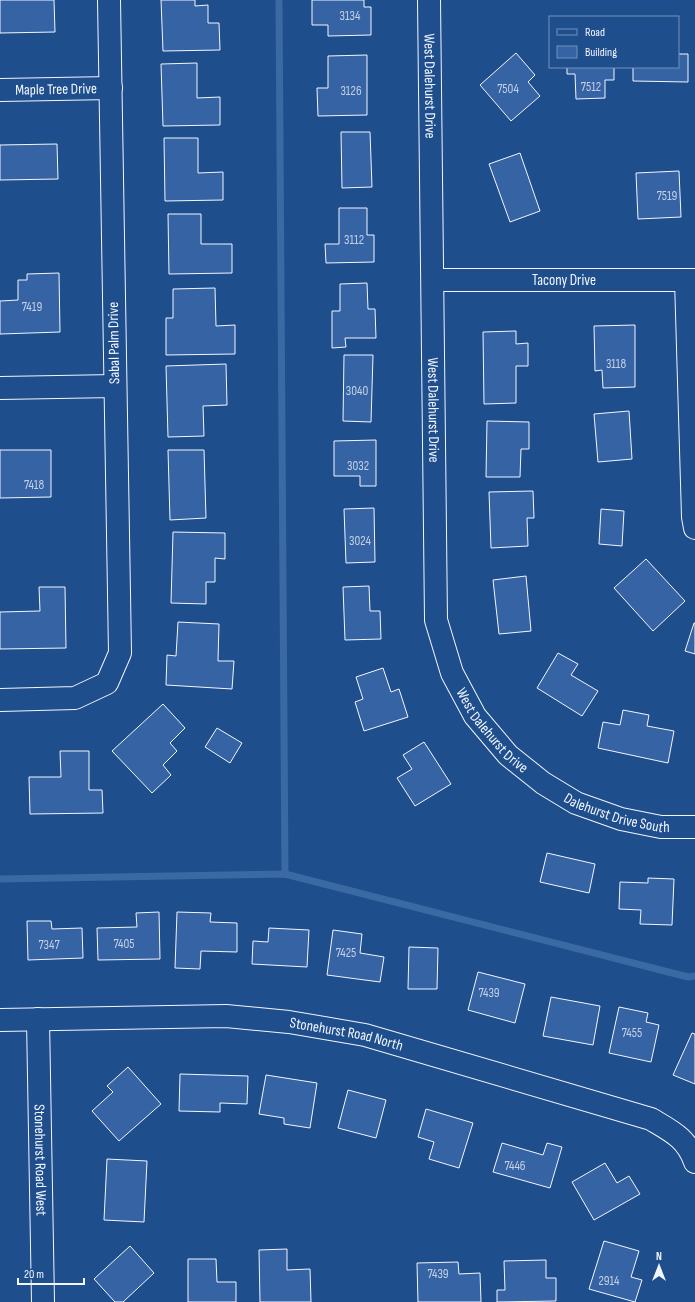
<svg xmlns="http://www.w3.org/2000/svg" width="695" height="1302" font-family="'Sofia Sans Condensed',sans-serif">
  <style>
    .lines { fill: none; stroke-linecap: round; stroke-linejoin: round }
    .stream { stroke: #3b69a3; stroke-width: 7 }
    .building { fill: #3563a3; stroke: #f2f6ff }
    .minor-casing { stroke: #f2f6ff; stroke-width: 24 }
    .minor { stroke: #1f4e8c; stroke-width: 22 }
    .labels { text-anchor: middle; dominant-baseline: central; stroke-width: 3; stroke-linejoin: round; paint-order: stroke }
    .number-label { font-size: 13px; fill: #c3d1e8 }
    .street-label { font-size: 15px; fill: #f2f6ff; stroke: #1f4e8c }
  </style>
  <rect width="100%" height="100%" fill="#1f4e8c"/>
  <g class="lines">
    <path class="stream" d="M285,874L688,977L695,976
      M0,879L285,874L279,0"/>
  </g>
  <path class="building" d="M0,0H54L55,32L0,33Z
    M161,0H195V6L208,5V23H219L220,50L163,51Z
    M312,0H364V7H371V35L328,36V25H312Z
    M516,53L535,75L528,82L540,96L511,121L480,85Z
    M678,54H688V82L633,81V67H678Z
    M367,55V115L318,116L317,88H328V56Z
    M197,63V98L220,97V125L163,126L161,64Z
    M567,67H614V80H605V98L576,99L575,74H567Z
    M341,132H370L372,187L342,188Z
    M164,138H198V173L223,172V200L165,201Z
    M57,144L58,179L0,180V145Z
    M520,153L540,211L510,222L489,164Z
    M679,171L681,217L638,219L636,173Z
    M339,208H367V235H374V262L326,263L325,244H339Z
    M168,214H201V244H232V273L169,274Z
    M59,273L60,332L0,334V301L18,300V280H27V274Z
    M367,283L368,309H375L376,338H345L346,347L332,348V311H340V284Z
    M215,288L216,326L235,325V354L166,355V318H173V289Z
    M635,325V387L603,388L602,370L595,371L594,326Z
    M516,331V344L528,343V366H516V403L484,404L483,332Z
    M344,355H373L371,422L343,421Z
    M226,364L227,405L203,406L204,436L168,437L166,366Z
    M629,411L632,459L598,462L594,414Z
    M487,421L529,422V449H521L520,477H486Z
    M376,440V486H360V476H334V441Z
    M0,450H51V497L0,498Z
    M168,450H204L206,518L170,520Z
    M533,491L534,518H527L528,546L491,548L489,492Z
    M374,508L375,562L346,563L344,509Z
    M601,509L624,511L622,546L599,544Z
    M173,532L225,533V559L215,558V582H206V604L171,603Z
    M646,559L685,601L653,631L614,588Z
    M526,576L531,631L499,634L493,580Z
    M369,586L370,611H380L381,639L345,640L343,587Z
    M39,587H65L66,648L0,649V612L40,611Z
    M178,622L219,624L218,661H234L232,689L166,685L167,655L176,656Z
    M694,623H695V654L685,651Z
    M558,653L578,664L571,675L598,691L582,716L537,688Z
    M383,668L391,692L399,689L408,717L364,731L355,702L363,699L356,677Z
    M163,704L185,728L170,743L177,751L163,765L171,775L152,793L112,751Z
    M623,710L649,715L647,726L674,731L668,763L598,748L603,722L620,725Z
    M217,728L242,743L230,763L205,747Z
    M424,742L451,784L415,806L397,778L412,769L403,755Z
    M60,751H89V790H102L103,813L30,814L29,777H61Z
    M547,853L595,864L589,893L540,882Z
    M648,878L674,879L672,925L640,924L641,910L619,909L620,882L648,883Z
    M159,912L160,959L98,960L97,928L137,927L136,913Z
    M177,912L211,913L210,922L237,923V952L201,951L200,969L175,968Z
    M27,921H51L52,929L82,928L83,958L28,960Z
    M269,928L309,930L307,967L252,964L253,941L268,942Z
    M333,930L362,934L360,953L384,957L380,982L327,975Z
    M409,947L438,948L437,989H408Z
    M478,972L525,984L515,1023L468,1010Z
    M551,997L600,1006L593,1045L543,1036Z
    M619,1007L648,1013L646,1022L659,1025L651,1062L609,1053Z
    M692,1033L695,1034V1084L673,1075Z
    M128,1067L161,1104L119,1141L92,1111L113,1092L107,1086Z
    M180,1074L248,1076L247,1104L220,1103V1112L179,1111Z
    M266,1075L317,1083L310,1128L284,1124V1118L259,1114Z
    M348,1090L386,1100L376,1138L338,1128Z
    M426,1109L473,1123L459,1168L429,1159L434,1142L418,1137Z
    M502,1143L543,1155L547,1143L562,1147L550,1188L493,1172Z
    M107,1159L147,1161L144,1222L104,1220Z
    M605,1163L617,1183L629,1176L640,1194L594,1220L572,1182Z
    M604,1241L639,1251L631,1277L642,1280L635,1302L589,1289Z
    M130,1246L154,1273L123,1302H115L94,1279Z
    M287,1249V1270L310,1269L311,1302H260L259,1250Z
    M188,1259H216L217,1282H236V1302H188Z
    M546,1260V1278H556V1301L497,1302V1290H505L504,1261Z
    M458,1262L459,1274L480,1273L481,1302H418L417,1263Z"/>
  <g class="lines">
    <defs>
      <g id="minor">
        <path id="s1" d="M429,0L436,620L452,673L475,716L508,755L543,783L576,803L621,819L661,827H695"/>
        <path id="s2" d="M0,90L111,88"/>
        <path id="s3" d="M433,280H695"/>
        <path d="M686,280L693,517L695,528"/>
        <path d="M0,388L115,386"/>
        <path d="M0,700L75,698L107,683L120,653L109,0"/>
        <path id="s4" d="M38,1019L43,1302"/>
        <path id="s5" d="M0,1020L226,1016L289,1022L365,1035L651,1119C671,1131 687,1138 695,1162"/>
      </g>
    </defs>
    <use href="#minor" class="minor-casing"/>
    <use href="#minor" class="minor"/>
  </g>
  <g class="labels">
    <g class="number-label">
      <text x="350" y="16">3134</text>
      <text x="591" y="87">7512</text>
      <text x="508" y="89">7504</text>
      <text x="351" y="91">3126</text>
      <text x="667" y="196">7519</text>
      <text x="354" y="240">3112</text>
      <text x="32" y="307">7419</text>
      <text x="616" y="364">3118</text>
      <text x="357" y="391">3040</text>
      <text x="358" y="466">3032</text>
      <text x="34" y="485">7418</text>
      <text x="360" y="541">3024</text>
      <text x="124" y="944">7405</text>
      <text x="49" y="945">7347</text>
      <text x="346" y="953">7425</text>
      <text x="489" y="993">7439</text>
      <text x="632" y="1033">7455</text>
      <text x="515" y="1166">7446</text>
      <text x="438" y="1274">7439</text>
      <text x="609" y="1281">2914</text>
    </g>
    <g class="street-label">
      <text stroke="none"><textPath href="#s1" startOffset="86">West Dalehurst Drive</textPath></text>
      <text stroke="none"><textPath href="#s2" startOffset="56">Maple Tree Drive</textPath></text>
      <text stroke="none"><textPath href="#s3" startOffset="131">Tacony Drive</textPath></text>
      <text transform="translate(114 343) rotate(-91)">Sabal Palm Drive</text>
      <text stroke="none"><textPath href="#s1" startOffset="410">West Dalehurst Drive</textPath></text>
      <text stroke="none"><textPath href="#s1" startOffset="746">West Dalehurst Drive</textPath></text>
      <text stroke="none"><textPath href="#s1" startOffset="901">Dalehurst Drive South</textPath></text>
      <text stroke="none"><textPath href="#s5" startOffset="348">Stonehurst Road North</textPath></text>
      <text stroke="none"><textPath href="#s4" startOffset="141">Stonehurst Road West</textPath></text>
    </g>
  </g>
  <rect x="549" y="16" width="130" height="52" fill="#1f4e8c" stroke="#7391ba"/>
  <rect x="557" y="29" width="20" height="6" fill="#1f4e8c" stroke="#7391ba"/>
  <text x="585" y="36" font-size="12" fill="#f2f6ff">Road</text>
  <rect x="557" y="46" width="20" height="12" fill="#3563a3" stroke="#7391ba"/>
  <text x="585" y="56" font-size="12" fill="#f2f6ff">Building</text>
  <g transform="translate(659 1266)" stroke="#1f4e8c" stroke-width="3" paint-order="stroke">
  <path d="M0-3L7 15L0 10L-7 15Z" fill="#f2f6ff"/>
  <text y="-6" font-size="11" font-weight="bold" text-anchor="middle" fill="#f2f6ff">N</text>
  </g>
  <path d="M18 1278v6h66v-6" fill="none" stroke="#f2f6ff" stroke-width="2"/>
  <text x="24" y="1278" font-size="12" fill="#f2f6ff" stroke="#1f4e8c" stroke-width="3" paint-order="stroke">20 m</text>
</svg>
